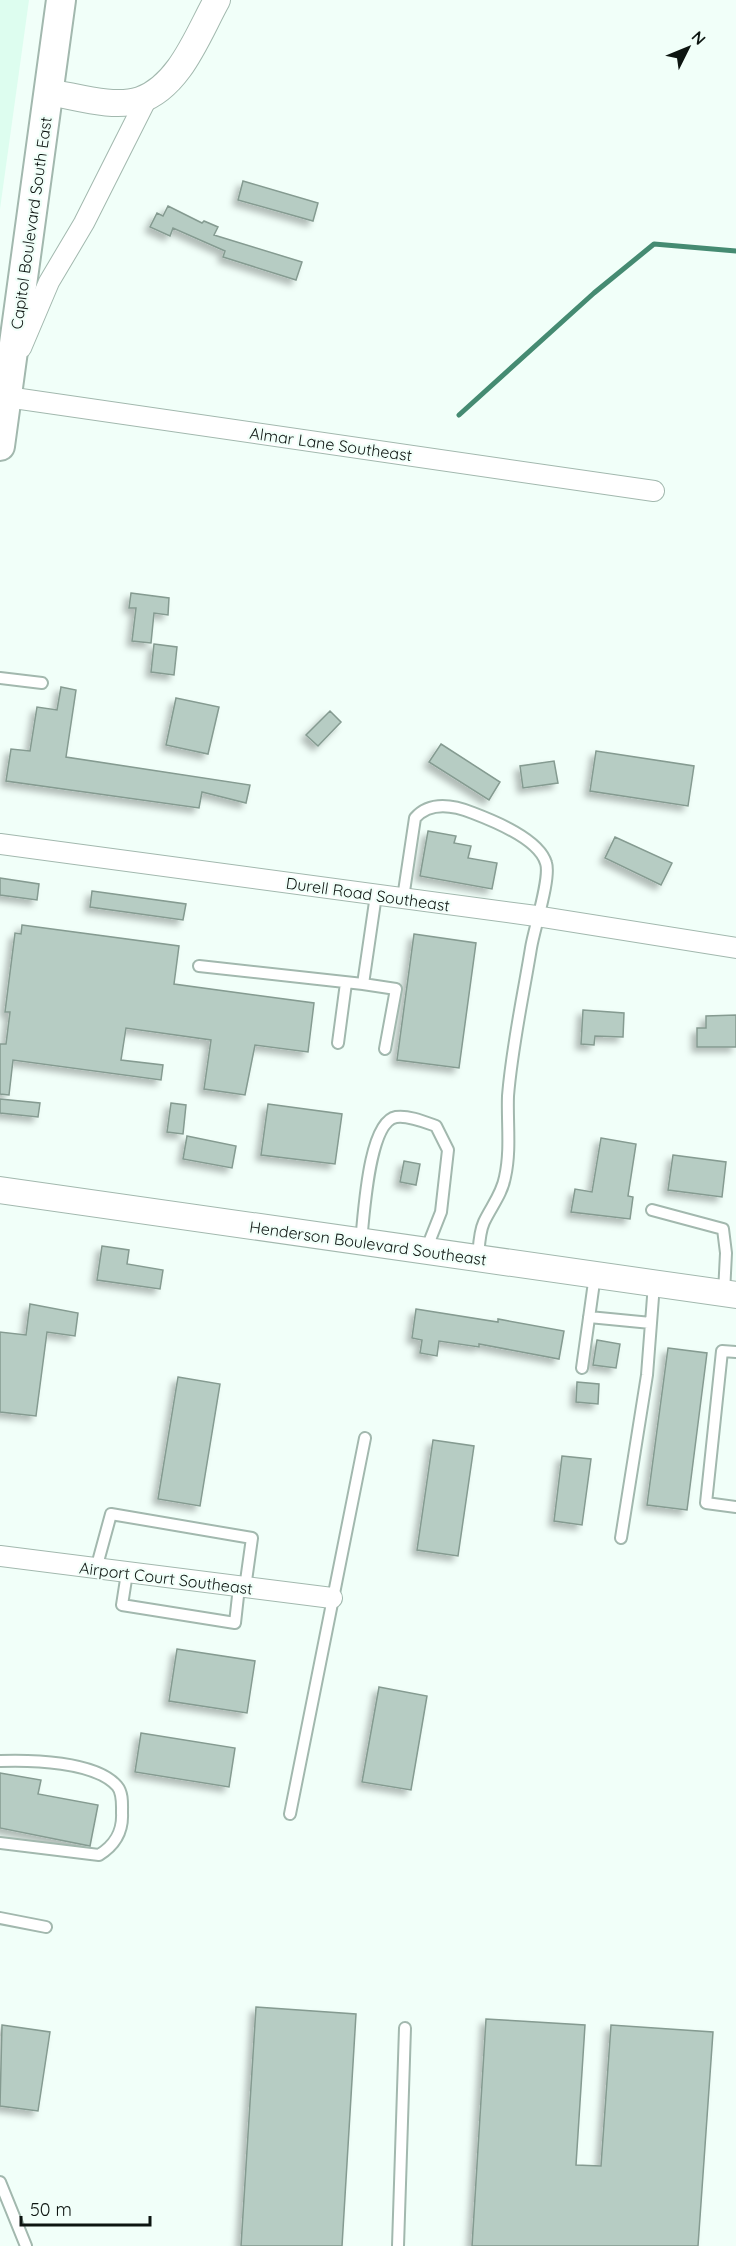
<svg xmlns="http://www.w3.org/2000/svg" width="736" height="2246" font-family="Quicksand,sans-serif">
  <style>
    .built { fill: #ddfdef }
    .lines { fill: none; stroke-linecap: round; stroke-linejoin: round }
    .stream { stroke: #458b72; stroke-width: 5 }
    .building { fill: #b6ccc3; stroke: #859b91; stroke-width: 1.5; filter: url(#shadow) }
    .service-casing { stroke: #a2b8ae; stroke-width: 14 }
    .minor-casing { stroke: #a2b8ae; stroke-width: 22 }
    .tertiary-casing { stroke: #a2b8ae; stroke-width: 28 }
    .secondary-casing { stroke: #a2b8ae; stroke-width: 32 }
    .service { stroke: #fff; stroke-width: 10 }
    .minor { stroke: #fff; stroke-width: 20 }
    .tertiary { stroke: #fff; stroke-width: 26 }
    .secondary { stroke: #fff; stroke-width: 28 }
    .labels { text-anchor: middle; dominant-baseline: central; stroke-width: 4.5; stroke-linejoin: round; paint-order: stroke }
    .street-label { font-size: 16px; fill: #0d1511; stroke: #f1fff9 }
  </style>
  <defs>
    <filter id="shadow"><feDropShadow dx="-5" dy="5" stdDeviation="3" flood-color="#0004"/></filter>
  </defs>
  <rect width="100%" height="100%" fill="#f1fff9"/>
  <path class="built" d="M0,0H29L0,209Z"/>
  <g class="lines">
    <path class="stream" d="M459,415L594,293L654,244L736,251"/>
  </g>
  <path class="building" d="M243,181L318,203L313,221L238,200Z
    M168,206L202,223L204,221L218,227L214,235L302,262L296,280L223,257L225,251L173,228L170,236L150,227L157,213L163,216Z
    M131,593L169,598L168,615L154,613L151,643L132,641L136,608H129Z
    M154,644L177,647L174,675L151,672Z
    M61,687L76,690L66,757L250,785L246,803L202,792L199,808L6,781L11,749L30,751L37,707L57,710Z
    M176,698L219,707L208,754L166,745Z
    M330,711L341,722L318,746L306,735Z
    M441,744L500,782L489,800L429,762Z
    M596,751L694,766L688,806L590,791Z
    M554,761L558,783L523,788L520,766Z
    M428,831L456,836L454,843L471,846L468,858L497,863L492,889L420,876Z
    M615,837L672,863L661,885L605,858Z
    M0,878L39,884L37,900L0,895Z
    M92,891L186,904L183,920L90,907Z
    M22,925L179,946L174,984L314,1003L308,1052L255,1045L245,1095L204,1089L211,1040L126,1028L121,1060L163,1065L161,1080L13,1060L9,1095L0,1094V1044H6L10,1012H5L15,933L21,934Z
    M414,934L476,943L459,1068L397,1060Z
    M583,1010L624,1013L623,1037L595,1036L594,1045L581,1044Z
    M736,1015V1047H697V1028H706V1016Z
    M0,1099L40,1103L38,1117L0,1113Z
    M171,1103L186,1105L183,1134L167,1132Z
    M268,1104L342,1114L335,1164L261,1155Z
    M187,1136L236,1146L232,1168L183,1159Z
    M601,1138L636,1144L628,1196L633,1197L630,1219L571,1212L575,1189L592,1192Z
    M673,1155L726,1162L722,1197L668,1190Z
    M404,1161L420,1164L416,1185L400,1182Z
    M102,1246L129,1250L127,1264L163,1270L160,1289L97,1280Z
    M30,1304L78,1313L75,1336L47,1332L36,1416L0,1412V1332L26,1335Z
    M416,1309L498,1322V1319L564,1331L559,1359L479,1344V1347L439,1341L437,1356L420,1353L422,1340L412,1338Z
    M597,1340L620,1344L616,1368L593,1365Z
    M668,1348L707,1353L687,1510L647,1505Z
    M178,1377L220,1384L200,1506L158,1499Z
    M577,1382L599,1384L598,1404L576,1402Z
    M433,1440L474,1446L458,1556L417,1550Z
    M562,1456L591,1459L582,1525L554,1521Z
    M177,1649L255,1661L247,1713L169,1701Z
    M379,1687L427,1696L411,1790L362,1782Z
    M141,1733L235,1748L229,1787L135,1772Z
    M0,1773L41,1780L38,1794L98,1805L90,1846L0,1828Z
    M256,2007L356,2014L342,2246H241Z
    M486,2019L585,2025L576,2165L601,2166L611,2025L713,2032L698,2246H472Z
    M2,2025L50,2032L38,2111L0,2106Z"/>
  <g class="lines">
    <defs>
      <path id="service" d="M0,678L42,683
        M376,895L363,984L396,989L385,1049
        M403,898L415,818C430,801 453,805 473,813C494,821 539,839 546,863C551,878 534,929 531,948C523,997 512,1046 508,1096C507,1123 511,1150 505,1177C502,1194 491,1207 484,1222C479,1233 479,1247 478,1258
        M199,966L363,984
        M338,1043L346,983
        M652,1210L723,1229L726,1253L724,1293
        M361,1241C364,1217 368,1122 396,1117C408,1115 425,1122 436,1126L448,1150L441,1212L426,1250
        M589,1317L651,1323
        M736,1352L722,1351L706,1503L736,1507
        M582,1368L595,1275
        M621,1538L647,1375L654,1284
        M96,1569L111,1514L252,1538L245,1588
        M127,1573L122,1605L235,1623L239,1587
        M0,1761C30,1760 95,1761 117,1786C123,1793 122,1804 122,1813C123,1832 115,1845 99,1855L0,1843
        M290,1814L365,1438
        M0,1918L46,1927
        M0,2182L26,2246
        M398,2246L405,2028"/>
      <path id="minor" d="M21,348L49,282L84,223L149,94
        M7,397L654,491
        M0,844L536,916L736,948
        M0,1556L332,1598"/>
      <path id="tertiary" d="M48,92C75,96 113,109 140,100C180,86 198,34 217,0
        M0,1190L736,1295"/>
      <path id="secondary" d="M0,446L61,0"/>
    </defs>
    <use href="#service" class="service-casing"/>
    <use href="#minor" class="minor-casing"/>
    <use href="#tertiary" class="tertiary-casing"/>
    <use href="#secondary" class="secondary-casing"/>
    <use href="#service" class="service"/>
    <use href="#minor" class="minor"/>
    <use href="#tertiary" class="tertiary"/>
    <use href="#secondary" class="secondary"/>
  </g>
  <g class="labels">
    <g class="street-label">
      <text transform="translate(31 223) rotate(-82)">Capitol Boulevard South East</text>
      <text transform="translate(331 444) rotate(8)">Almar Lane Southeast</text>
      <text transform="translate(368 894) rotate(8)">Durell Road Southeast</text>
      <text transform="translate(368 1243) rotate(8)">Henderson Boulevard Southeast</text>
      <text transform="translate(166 1578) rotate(7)">Airport Court Southeast</text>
    </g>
  </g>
  <g transform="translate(688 48) rotate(47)" stroke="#f1fff9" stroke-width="4.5" paint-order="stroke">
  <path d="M0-4.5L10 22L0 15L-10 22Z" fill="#0d1511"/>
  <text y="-9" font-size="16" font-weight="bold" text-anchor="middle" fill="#0d1511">N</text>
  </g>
  <path d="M21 2216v9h129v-9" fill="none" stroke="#0d1511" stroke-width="3"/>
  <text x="30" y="2216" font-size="18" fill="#0d1511" stroke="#f1fff9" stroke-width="4.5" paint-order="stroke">50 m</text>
</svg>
